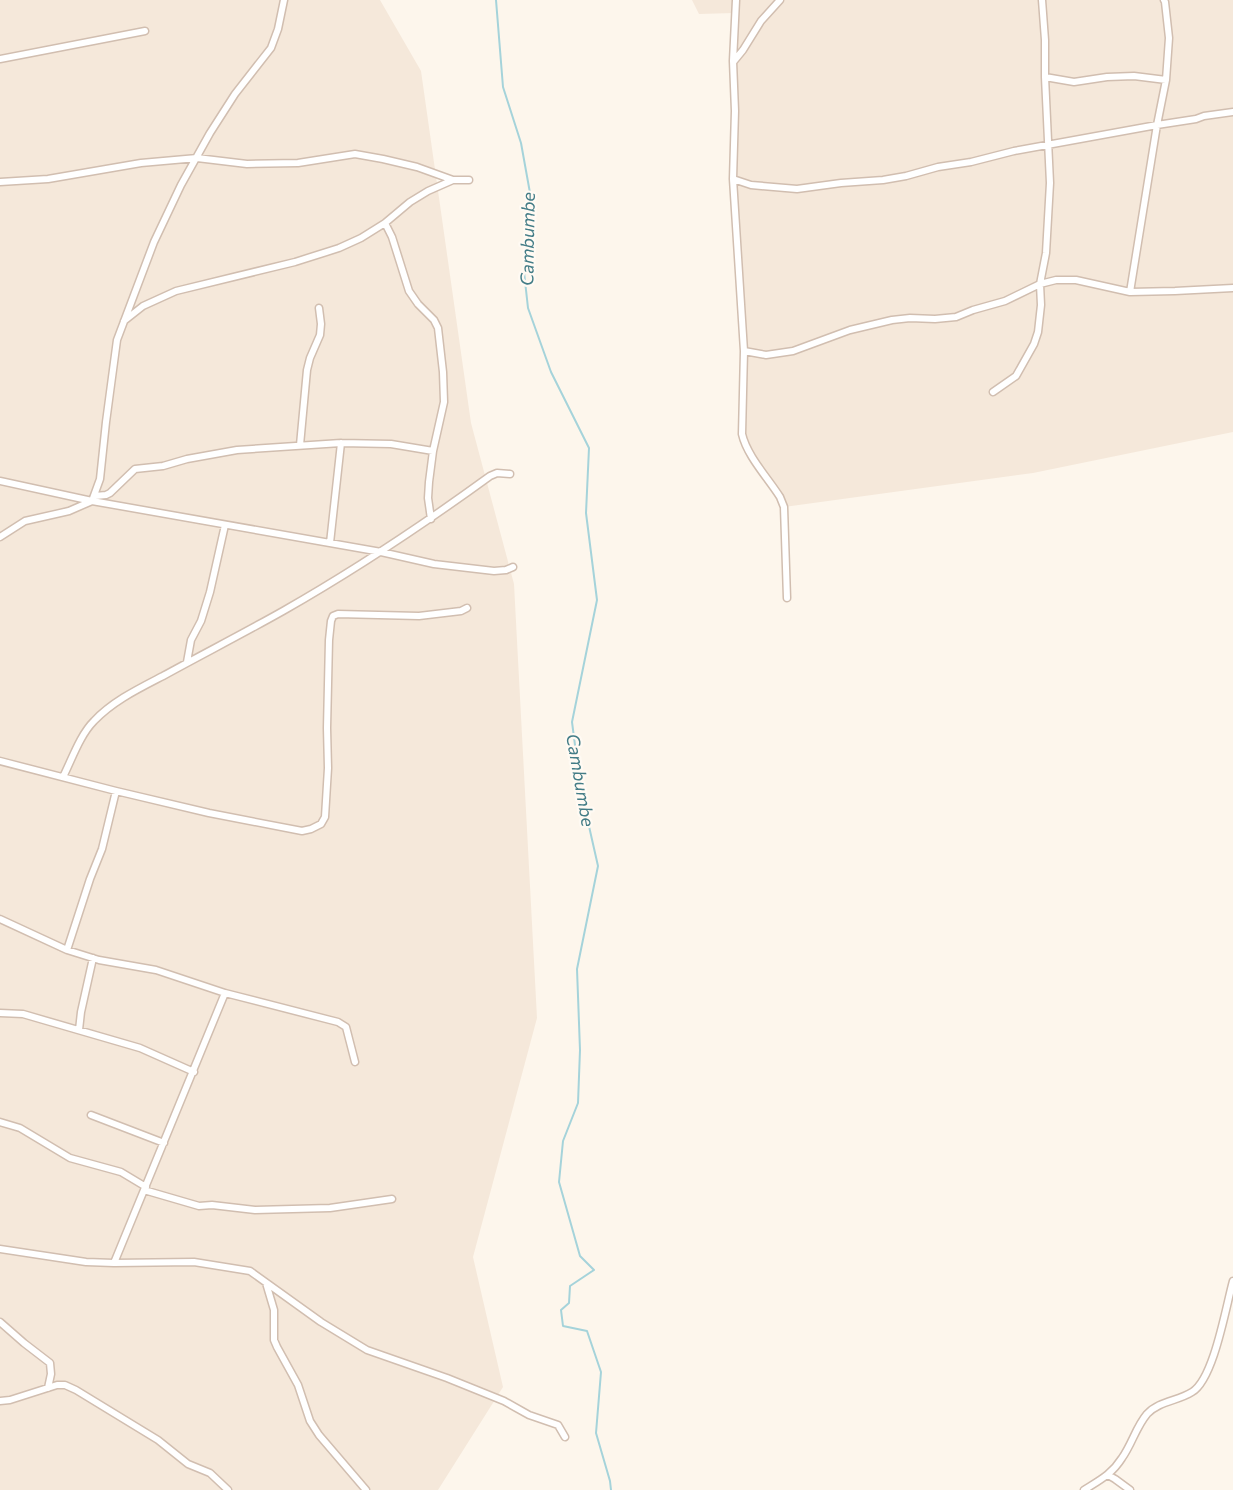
<svg xmlns="http://www.w3.org/2000/svg" width="1233" height="1490" font-family="Commissioner,sans-serif">
  <style>
    .residential { fill: #f5e8da }
    .lines { fill: none; stroke-linecap: round; stroke-linejoin: round }
    .stream { stroke: #a5d3da; stroke-width: 2 }
    .street-casing { stroke: #d1beb0; stroke-width: 9 }
    .street { stroke: #fff; stroke-width: 6 }
    .labels { text-anchor: middle; dominant-baseline: central; stroke-width: 4.5; stroke-linejoin: round; paint-order: stroke }
    .water-label { font-size: 18px; font-style: italic; fill: #437c86; stroke: #fffaf3 }
  </style>
  <rect width="100%" height="100%" fill="#fdf6ec"/>
  <path class="residential" d="M0,0H380L421,71L471,423L514,584L537,1018L473,1257L503,1387L438,1490H0Z
    M692,0H1233V432L1033,473L784,507L745,444L744,351L733,179L734,13L699,14Z"/>
  <g class="lines">
    <path class="stream" d="M496,0L503,87L521,143L532,204L524,272L528,308L551,372L589,448L586,513L597,600L572,722L581,791L598,866L577,969L580,1050L578,1103L563,1141L559,1182L580,1256L594,1270L570,1286L569,1303L561,1310L563,1326L587,1331L601,1372L596,1433L610,1481L611,1490"/>
    <defs>
      <path id="street" d="M736,0L733,61L735,111L733,179L744,351L742,434C747,456 768,478 780,497L784,507L787,598
        M0,59L145,31
        M734,61L743,50L761,21L780,0
        M1045,77L1074,82L1107,77L1134,76L1166,80
        M733,179L751,185L797,189L841,183L883,180L906,176L938,167L971,162L1014,151L1157,125L1196,119L1204,116L1233,112
        M0,182L48,179L141,163L197,158L247,164L298,163L355,154L383,159L417,167L453,180H469
        M385,223L392,237L409,291L418,304L434,320L438,328L443,372L444,402L433,451L429,482L428,498L431,519
        M1130,292L1157,125L1166,80L1169,38L1165,2L1164,0
        M124,321L143,306L176,291L295,262L339,248L361,238L385,223L410,202L428,191L453,180
        M744,351L766,355L793,351L850,330L892,320L910,318L935,319L956,317L973,310L1005,301L1040,284L1056,280H1076L1130,292L1175,291L1233,288
        M993,392L1016,376L1034,344L1038,332L1041,305L1040,284L1046,253L1050,183L1045,77V40L1042,0
        M300,445L307,370L310,358L320,335L321,324L319,308
        M0,481L92,501L381,552L434,564L494,571L506,570L513,567
        M95,496L106,495L110,493L135,469L163,466L187,459L237,450L341,443L391,444L433,451
        M0,537L25,521L69,511L92,501L100,479L106,422L117,340L154,242L181,185L210,133L235,94L271,48L278,29L284,0
        M330,543L341,443
        M187,662L191,640L201,621L210,592L225,525
        M0,761L116,791L209,813L302,831L311,829L321,824L325,817L328,768L327,728L329,640L331,621L333,616L338,614L419,616L461,611L467,608
        M63,777C72,759 80,735 94,721C113,701 138,689 163,676C203,654 244,633 283,611C355,570 424,524 490,476L497,473L510,474
        M0,919L67,950L99,960L156,970L225,993L338,1022L346,1027L355,1062
        M67,950L90,879L102,849L116,791
        M0,1013L23,1014L140,1048L194,1072
        M79,1030L81,1012L93,958
        M91,1115L164,1143
        M0,1122L20,1128L70,1158L121,1172L146,1187
        M144,1190L199,1206L212,1205L255,1210L330,1208L392,1199
        M0,1249L86,1262L114,1263L194,1262L250,1271L321,1322L367,1350L447,1378L504,1401L529,1415L558,1425L565,1437
        M114,1263L225,993
        M266,1283L274,1310V1340L277,1347L298,1385L310,1421L319,1435L366,1490
        M0,1322L24,1343L50,1363L51,1374L48,1388
        M0,1401L10,1400L57,1385H65L76,1390L158,1440L188,1464L210,1473L228,1490
        M1108,1475L1115,1479L1130,1490
        M1084,1490C1100,1480 1112,1474 1122,1458C1132,1444 1136,1427 1147,1414C1159,1401 1178,1401 1192,1392C1214,1379 1226,1306 1233,1281"/>
    </defs>
    <use href="#street" class="street-casing"/>
    <use href="#street" class="street"/>
  </g>
  <g class="labels">
    <g class="water-label">
      <text transform="translate(527 239) rotate(-89)">Cambumbe</text>
      <text transform="translate(581 780) rotate(80)">Cambumbe</text>
    </g>
  </g>
</svg>
